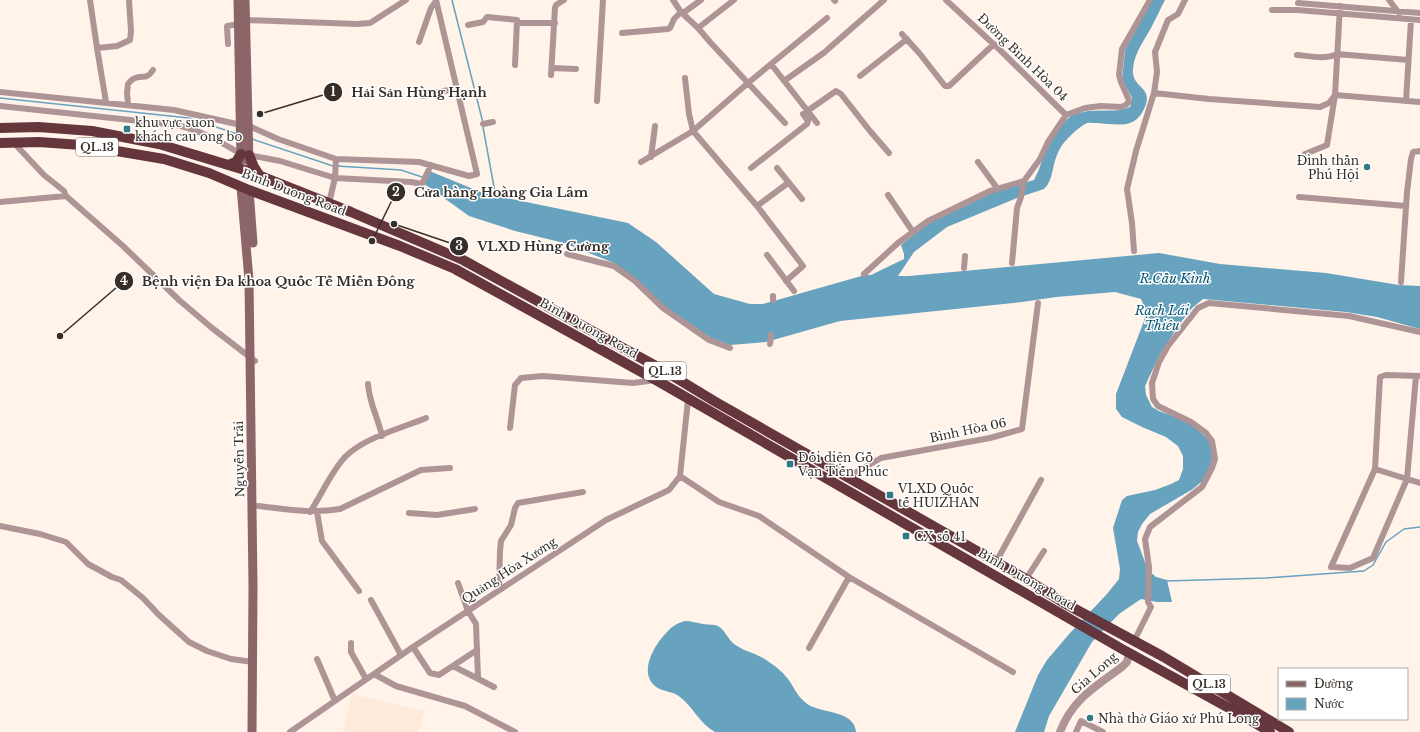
<svg xmlns="http://www.w3.org/2000/svg" width="1420" height="732" font-family="'Libre Baskerville',serif">
  <style>
    .built { fill: #ffeada }
    .water { fill: #67a2be }
    .lines { fill: none; stroke-linecap: round; stroke-linejoin: round }
    .stream { stroke: #67a2be; stroke-width: 1.5 }
    .minor { stroke: #af9496; stroke-width: 6 }
    .tertiary { stroke: #af9496; stroke-width: 8 }
    .secondary { stroke: #8c6569; stroke-width: 9 }
    .trunk { stroke: #66363d; stroke-width: 10 }
    .poi-dot { fill: #327a83; stroke: #fff; stroke-width: 1.5 }
    .labels { text-anchor: middle; dominant-baseline: central; stroke-width: 3; stroke-linejoin: round; paint-order: stroke }
    .shield { fill: #fff; stroke: #726d69; stroke-width: 1 }
    .shield-label { font-size: 11px; font-weight: bold; fill: #362f29 }
    .street-label { font-size: 12px; fill: #362f29; stroke: #fff }
    .poi-label { font-size: 12px; fill: #362f29; stroke: #fff; text-anchor: start }
    .water-label { font-size: 13px; font-style: italic; fill: #075774; stroke: #fff }
    .leader { fill: none; stroke: #362f29; stroke-width: 1.5 }
    .callout-dot { fill: #362f29; stroke: #fff; stroke-width: 1.5 }
    .mark-label { font-size: 12px; text-anchor: middle; font-weight: bold; fill: #fff }
    .callout-label { font-size: 13px; text-anchor: middle; font-weight: bold; fill: #362f29; stroke: #fff; stroke-width: 3; stroke-linejoin: round; paint-order: stroke }
  </style>
  <rect width="100%" height="100%" fill="#fff3ea"/>
  <path class="built" d="M352,694L425,711L418,732H343Z"/>
  <path class="water" d="M1152,0H1165C1161,7 1158,15 1154,22C1147,37 1134,52 1133,69C1131,89 1155,86 1144,109C1135,130 1116,124 1097,123C1092,123 1088,122 1085,124C1074,131 1061,143 1057,155C1052,166 1053,181 1044,189L1017,198L947,227L914,252L898,276H909L1159,253L1220,264L1326,273L1399,285L1420,286V329L1377,317L1346,312L1203,299L1192,308L1181,322L1160,354L1145,386L1146,395L1152,407L1159,411L1189,422L1212,443L1214,453L1206,478L1193,489L1150,514L1142,524L1138,532L1137,541L1148,570L1156,577L1167,580L1172,602H1157L1141,599L1119,614L1092,642L1049,716L1044,732H1015L1038,675L1047,660L1070,633L1107,594L1119,579L1120,569L1113,528L1122,500L1127,496L1155,490L1171,484L1179,480L1183,469V456L1178,446L1166,437L1142,427L1122,417L1116,409V394L1144,321L1145,308L1141,299L1115,292L1056,297L1022,302L840,321L766,342L730,345L711,338L664,306L614,263L564,243L515,231L469,216L423,183L427,170L483,193L628,223L656,242L714,294L750,304H763L865,275H871L904,259V254L901,245L929,223L998,190L1034,180C1039,170 1040,167 1043,157C1047,147 1062,120 1073,115C1077,113 1083,112 1088,111C1102,109 1117,113 1130,107L1132,98L1122,79L1125,50Z
    M685,621C691,621 697,623 703,624C708,625 714,624 718,626C725,630 728,639 734,644C742,650 751,652 759,656C769,661 781,670 788,679C794,687 797,696 806,703C819,714 854,709 856,732H715C700,724 693,707 680,697C673,691 662,692 655,686C638,672 655,644 667,632C672,626 678,623 685,621Z"/>
  <g class="lines">
    <path class="stream" d="M452,0L483,123
      M0,98L189,118L237,134
      M483,127L496,198
      M252,139L333,166
      M337,166L401,170L422,177
      M1166,581L1266,578L1364,571L1373,565L1386,542L1404,529L1420,527"/>
    <path class="minor" d="M90,0L97,48
      M834,0L835,1
      M946,0L1001,51L1066,115
      M1185,0L1178,14L1168,20L1155,52L1157,72L1154,93L1209,99L1320,107L1329,103L1335,95
      M1389,0L1399,13
      M1298,3L1420,13
      M1272,10H1297L1420,20
      M683,13L701,0
      M245,20L357,24L370,23L406,0
      M517,23H555
      M468,25L483,22L487,17L517,20L515,65
      M698,28L734,0
      M622,33L668,29L670,28L674,19L681,12
      M902,34L920,54L945,86H949L994,44
      M419,42L431,8L436,1
      M228,44L227,26L239,24
      M827,50L884,0
      M1297,55C1309,56 1325,60 1337,54L1408,60
      M771,64L827,18
      M552,68L576,69
      M551,75L555,8L556,5L564,0
      M860,76L907,39
      M685,78L689,114L693,131L757,206L803,266L786,281
      M784,81L825,52
      M0,92L174,110L241,125
      M1335,95L1420,102
      M423,96L457,88
      M597,101L603,0
      M1406,101L1411,20
      M106,102L97,48L117,46L130,40L131,31L129,0
      M128,104L127,93L128,84C130,82 131,80 133,79C142,74 146,81 153,70
      M0,106L177,125C202,131 219,141 241,154
      M785,123L748,83L771,64L817,123
      M483,124L493,122
      M249,126L278,139L336,159L419,162L469,176L477,174L436,0
      M14,143L44,175L64,191L66,196L123,246L179,300L212,328L255,361
      M1305,154L1327,145L1335,95L1340,6
      M249,155L280,161L335,178L411,182L422,184L431,165
      M651,157L655,126
      M641,162L693,131L748,83L710,42L698,28L681,12L673,0
      M978,162L997,188
      M751,168L807,124L808,121L803,114L836,91L841,94L870,131L889,153
      M777,168L802,199
      M888,195L913,232
      M1299,197L1406,206
      M0,202L66,196
      M329,203L335,178L336,159
      M757,206L788,183
      M1134,251L1132,223L1127,189L1136,151L1154,93
      M567,254L614,266L635,281L663,308L709,340L730,348
      M767,255L794,291
      M1012,263L1017,208L1021,197L1024,181
      M964,268L965,256
      M864,274L898,243L928,221L990,191L1024,181L1040,159L1048,142L1066,115L1085,108L1101,106L1121,107L1126,105L1129,101L1128,98L1121,82L1119,75L1122,49L1150,0
      M1401,282L1407,192L1411,159L1413,152L1420,151
      M773,300V296
      M770,344L771,335
      M1416,376L1407,479L1420,483
      M368,384C369,402 378,418 382,436
      M510,428L515,385L521,378L543,376L633,383L656,380
      M1375,469L1407,479L1373,558L1350,568L1331,567Z
      M1375,469L1380,377L1386,375L1420,376
      M680,476L719,502L759,516L849,577L1013,672
      M848,477L881,458L990,438L1022,429L1038,303
      M258,506C286,509 312,514 340,509L421,470L450,468
      M310,512C322,494 331,472 345,457C363,438 402,428 426,418
      M317,512L322,541L359,591
      M409,513L437,515L475,509
      M0,526L40,534L66,542L88,564L112,577L121,580L143,598L159,615L189,642L207,651L231,659L253,662
      M996,562L1041,480
      M1026,579L1044,551
      M458,583L468,611L476,624L478,678
      M499,590L500,551L501,541L511,525L515,508L518,503L583,492
      M371,600L401,655
      M1134,641L1151,607L1148,602L1149,567L1145,539L1150,527L1202,487L1212,468L1215,459L1212,441L1206,433L1191,422L1158,406L1153,399L1152,383L1159,362L1168,346L1198,308L1209,303L1349,316L1420,332
      M351,643V652L366,679
      M413,647L430,673L439,675L477,650
      M809,648L849,577
      M317,659L335,701
      M453,666L494,687
      M374,674L396,686L465,706L515,732
      M290,732L413,647L606,520L669,490L680,476L688,400
      M1076,732L1081,721L1103,732"/>
    <path class="tertiary" d="M1060,732C1073,698 1096,687 1123,666L1127,662L1129,653"/>
    <path class="secondary" d="M238,0L241,161
      M245,0L249,162
      M241,187L249,280L253,586L252,732
      M249,190L253,243"/>
    <path class="trunk" d="M0,128L38,127L92,131L159,144L248,171L351,212L463,260L663,370L714,401L1026,579L1064,603L1162,656L1289,732
      M0,143L39,142L81,145L164,159L209,173L249,190L400,246L455,269L656,380L1122,649L1240,714L1270,732
      M249,155L254,167L260,176
      M228,165L236,162L241,154"/>
  </g>
  <g class="poi-dot">
    <rect x="123" y="125" width="8" height="8" rx="2"/>
    <circle cx="1367" cy="167" r="4"/>
    <rect x="786" y="460" width="8" height="8" rx="2"/>
    <rect x="886" y="491" width="8" height="8" rx="2"/>
    <rect x="902" y="532" width="8" height="8" rx="2"/>
    <circle cx="1090" cy="718" r="4"/>
  </g>
  <g class="labels">
    <g class="shield">
      <rect x="76" y="138" width="42" height="18" rx="3"/>
      <rect x="644" y="362" width="42" height="18" rx="3"/>
      <rect x="1188" y="675" width="42" height="18" rx="3"/>
    </g>
    <g class="shield-label">
      <text x="97" y="147">QL.13</text>
      <text x="665" y="371">QL.13</text>
      <text x="1209" y="684">QL.13</text>
    </g>
    <g class="street-label">
      <text transform="translate(1023 57) rotate(44)">Đường Bình Hòa 04</text>
      <text transform="translate(294 192) rotate(21)">Binh Duong Road</text>
      <text transform="translate(589 328) rotate(29)">Binh Duong Road</text>
      <text transform="translate(968 430) rotate(-12)">Bình Hòa 06</text>
      <text transform="translate(239 459) rotate(-91)">Nguyễn Trãi</text>
      <text transform="translate(509 570) rotate(-33)">Quảng Hòa Xương</text>
      <text transform="translate(1027 579) rotate(30)">Binh Duong Road</text>
      <text transform="translate(1094 673) rotate(-41)">Gia Long</text>
    </g>
    <g class="poi-label">
      <text x="135" y="122">khu vực suon<tspan x="135" dy="14">khách cau ong bo</tspan></text>
      <text x="1359" y="160" text-anchor="end">Đình thần<tspan x="1359" dy="14">Phú Hội</tspan></text>
      <text x="798" y="457">Đối diện Gỗ<tspan x="798" dy="14">Vạn Tiến Phúc</tspan></text>
      <text x="898" y="488">VLXD Quốc<tspan x="898" dy="14">tế HUIZHAN</tspan></text>
      <text x="914" y="536">CX số 41</text>
      <text x="1098" y="718">Nhà thờ Giáo xứ Phú Long</text>
    </g>
    <g class="water-label">
      <text x="1175" y="278">R.Cầu Kinh</text>
      <text x="1162" y="310">Rạch Lái<tspan x="1162" dy="15">Thiêu</tspan></text>
    </g>
  </g>
  <path class="leader" d="M260 114L333 92M372 241L396 192M394 224L459 246M60 336L124 281"/>
  <g class="callout-dot">
    <circle cx="260" cy="114" r="4"/>
    <circle cx="372" cy="241" r="4"/>
    <circle cx="394" cy="224" r="4"/>
    <circle cx="60" cy="336" r="4"/>
    <circle cx="333" cy="92" r="10"/>
    <circle cx="396" cy="192" r="10"/>
    <circle cx="459" cy="246" r="10"/>
    <circle cx="124" cy="281" r="10"/>
  </g>
  <g class="mark-label">
    <text x="333" y="96">1</text>
    <text x="396" y="196">2</text>
    <text x="459" y="250">3</text>
    <text x="124" y="285">4</text>
  </g>
  <g class="callout-label">
    <text x="419" y="97">Hải Sản Hùng Hạnh</text>
    <text x="501" y="197">Cửa hàng Hoàng Gia Lâm</text>
    <text x="543" y="251">VLXD Hùng Cường</text>
    <text x="278" y="286">Bệnh viện Đa khoa Quốc Tế Miền Đông</text>
  </g>
  <rect x="1278" y="668" width="130" height="52" fill="#ffffff" stroke="#afaca9"/>
  <rect x="1286" y="681" width="20" height="6" fill="#8c6569" stroke="#afaca9"/>
  <text x="1314" y="688" font-size="12" fill="#362f29">Đường</text>
  <rect x="1286" y="698" width="20" height="12" fill="#67a2be" stroke="#afaca9"/>
  <text x="1314" y="708" font-size="12" fill="#362f29">Nước</text>
</svg>
